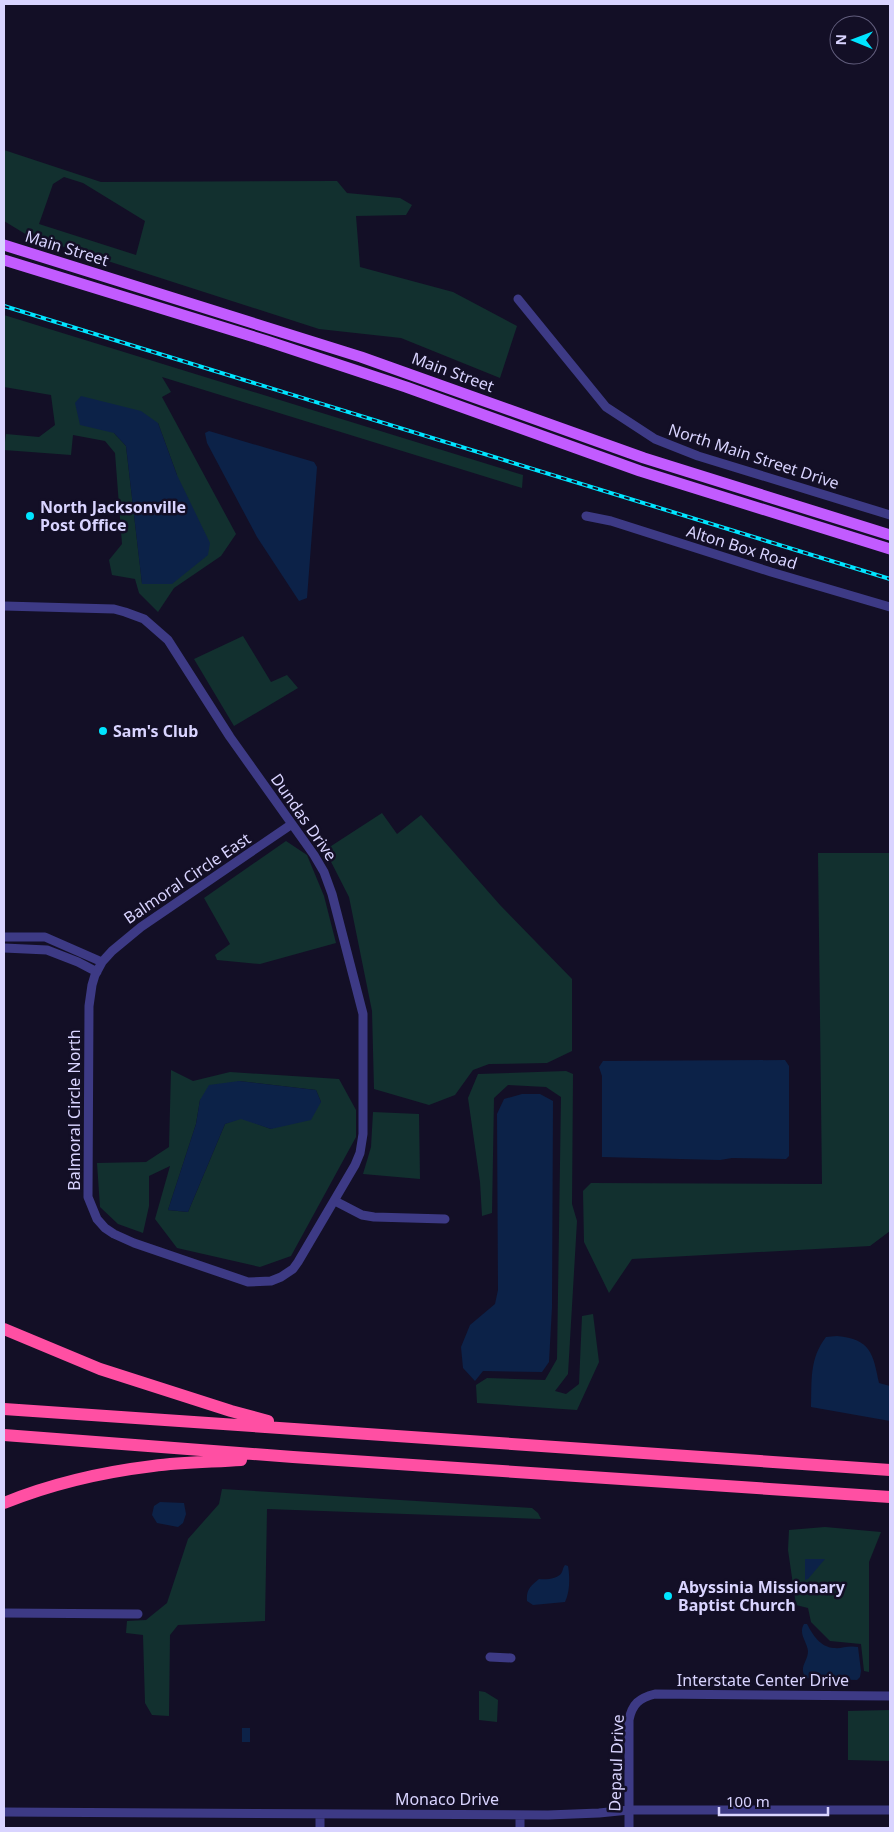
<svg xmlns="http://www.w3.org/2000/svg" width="894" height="1832" font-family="'Noto Sans',sans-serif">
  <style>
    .green { fill: #12302f; fill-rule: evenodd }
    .water { fill: #0c2248 }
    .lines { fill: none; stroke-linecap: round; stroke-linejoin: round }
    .minor { stroke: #3d3a85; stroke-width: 9 }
    .major { stroke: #c25bff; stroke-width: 11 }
    .highway { stroke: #ff4fa3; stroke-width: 12 }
    .rail-casing { stroke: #00e5ff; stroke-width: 4 }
    .rail { stroke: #130f26; stroke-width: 2; stroke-dasharray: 5.5; stroke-linecap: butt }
    .poi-dot { fill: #00e5ff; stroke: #130f26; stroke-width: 2 }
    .labels { text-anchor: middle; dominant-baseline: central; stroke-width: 5; stroke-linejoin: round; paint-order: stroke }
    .street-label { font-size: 16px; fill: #d9d4ff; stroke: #130f26 }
    .poi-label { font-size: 16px; font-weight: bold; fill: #d9d4ff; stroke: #130f26; text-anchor: start }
  </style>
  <rect width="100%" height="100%" fill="#130f26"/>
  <path class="green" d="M4,150L101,182L337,181L347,193L400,198L412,205L406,215L356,216L360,267L453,292L517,326L500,378L401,338L319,329L27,235L4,221ZM64,177L83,183L145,221L136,255L39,224L53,184Z
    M4,315L523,475L522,488L162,377L171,392L162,397L236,534L221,556L174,588L158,612L139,593L135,579L112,575L109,560L122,544L115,453L105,441L73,435L71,455L4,450L6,434L39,437L55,425L51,395L4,387ZM158,423L177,475L142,583L126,446L114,433Z
    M243,636L271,682L287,675L298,688L234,726L194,659Z
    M382,813L397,834L421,815L500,905L572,979V1051L547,1063L489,1064L473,1070L455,1095L429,1105L374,1089L372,1011L349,897L325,850Z
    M286,841L307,855L324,896L336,943L260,964L217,960L215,955L230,944L204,898Z
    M818,853H890V1231L870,1246L632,1259L609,1293L584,1242L583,1191L591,1183L822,1184Z
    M171,1070L193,1081L230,1072L339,1079L356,1110V1137L291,1256L260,1267L177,1248L155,1219L170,1166L149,1176V1206L143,1233L118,1224L100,1207L97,1163L146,1162L169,1147ZM239,1081L316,1090L321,1102L271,1129L241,1118L225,1124L188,1212L168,1210L196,1124L200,1100Z
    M566,1071L573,1074L572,1204L577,1221L568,1374L555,1391L566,1394L579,1384L582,1316L593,1314L599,1362L577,1410L477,1403L476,1385L487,1378L545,1380L557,1359L561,1097L546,1087L508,1085L494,1098L492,1213L482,1216L480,1182L468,1098L478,1074Z
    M373,1112L419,1114L420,1179L363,1174L371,1147Z
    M222,1489L532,1508L538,1513L541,1519L267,1509L265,1621L178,1625L170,1635L169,1716L152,1715L145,1703L143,1635L126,1633L127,1621L146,1620L167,1603L188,1539L219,1504Z
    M825,1527L881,1532L869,1562V1672L864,1671L861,1644L830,1641L811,1622L808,1608L796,1605L788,1550L789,1530Z
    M479,1691L485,1692L498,1700L497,1722L479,1720Z
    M890,1710V1761L848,1760V1711Z"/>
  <path class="water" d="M81,396L141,411L158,423L177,475L210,543L208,555L172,584H142L126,446L114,433L80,425L75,403Z
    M209,431L314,462L317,467L307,598L299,601L257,537L207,443L205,433Z
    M785,1060L789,1066V1156L786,1159L732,1158L720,1160L602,1157V1076L599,1067L603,1061Z
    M239,1081L316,1090L321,1102L311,1120L271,1129L241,1119L225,1124L188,1212L168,1210L196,1124L200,1100L209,1085Z
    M522,1094H540L553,1101L552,1307L549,1362L542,1372L483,1371L475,1381L463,1368L461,1347L470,1325L495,1304L498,1290L497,1114L504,1099Z
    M837,1336C871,1339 873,1354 879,1383L890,1386V1421L811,1407C812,1381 809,1359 826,1337Z
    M160,1502L184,1503L186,1514L183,1523L178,1527L157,1523L152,1515L154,1506Z
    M805,1559H825L808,1579L805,1580Z
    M565,1565L568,1566C570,1577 570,1592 565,1602L533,1605L527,1601C526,1589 531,1586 539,1579C545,1580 559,1579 562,1572C563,1570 563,1567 565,1565Z
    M804,1624H807C813,1635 820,1647 834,1648C842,1649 847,1645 858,1647L861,1671L860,1677L857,1680L806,1678C798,1667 808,1662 808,1651C807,1641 798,1634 804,1624Z
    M242,1728H250V1742H242Z"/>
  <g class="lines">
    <path class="minor" d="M518,299L606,407L655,439L698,456L890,515
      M586,516L611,521L771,572L890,607
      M4,606L114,609L125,612L144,619L168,640L230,737L314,855L324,872L332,894L363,1014V1134L360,1153L355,1165L298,1262L293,1269L281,1277L271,1281L248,1282L134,1243L114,1234L105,1228L97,1219L88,1197L89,1006L92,985L95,975L102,962L112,951L141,927L292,824
      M4,937H45L102,962
      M4,948L47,950L78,962L97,972
      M335,1201L362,1215L374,1217L445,1219
      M4,1613L138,1614
      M490,1657L511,1658
      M4,1812L548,1815L599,1813L629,1810H890
      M320,1828V1814
      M520,1828V1815
      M629,1828V1720C632,1704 639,1698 655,1694L890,1696"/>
    <path class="major" d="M4,245L361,357L644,458L890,535
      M4,260L267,341L406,387L640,471L890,549"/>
    <path class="highway" d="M4,1329L100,1369L231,1411L268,1421
      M4,1409L890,1470
      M4,1435L293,1457L890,1497
      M4,1503C51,1484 103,1472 153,1466C182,1462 212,1462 241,1460"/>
    <defs>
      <path id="rail" d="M4,306L890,579"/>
    </defs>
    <use href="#rail" class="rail-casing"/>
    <use href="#rail" class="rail"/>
  </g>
  <g class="poi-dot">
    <circle cx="30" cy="516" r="5"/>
    <circle cx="103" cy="731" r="5"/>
    <circle cx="668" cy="1596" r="5"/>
  </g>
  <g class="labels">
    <g class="street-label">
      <text transform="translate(67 248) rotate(17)">Main Street</text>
      <text transform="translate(453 372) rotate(20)">Main Street</text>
      <text transform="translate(754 456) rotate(18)">North Main Street Drive</text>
      <text transform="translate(742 547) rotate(17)">Alton Box Road</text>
      <text transform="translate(304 817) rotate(55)">Dundas Drive</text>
      <text transform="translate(187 878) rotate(-34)">Balmoral Circle East</text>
      <text transform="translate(74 1110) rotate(-90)">Balmoral Circle North</text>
      <text x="763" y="1680">Interstate Center Drive</text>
      <text transform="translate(616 1763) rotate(-88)">Depaul Drive</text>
      <text x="447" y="1799">Monaco Drive</text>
    </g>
    <g class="poi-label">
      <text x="40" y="507">North Jacksonville<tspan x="40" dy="18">Post Office</tspan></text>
      <text x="113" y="731">Sam's Club</text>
      <text x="678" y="1587">Abyssinia Missionary<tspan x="678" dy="18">Baptist Church</tspan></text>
    </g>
  </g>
  <rect width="894" height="1832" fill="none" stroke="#d9d4ff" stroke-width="10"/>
  <g transform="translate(854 40) rotate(271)"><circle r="24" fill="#130f26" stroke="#625e7d"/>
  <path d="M0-4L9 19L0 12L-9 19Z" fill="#00e5ff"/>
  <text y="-8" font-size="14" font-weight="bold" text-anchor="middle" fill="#d9d4ff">N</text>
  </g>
  <path d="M719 1807v8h109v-8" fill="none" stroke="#d9d4ff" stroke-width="2.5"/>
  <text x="726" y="1807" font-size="15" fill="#d9d4ff" stroke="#130f26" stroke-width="4" paint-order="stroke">100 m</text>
</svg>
